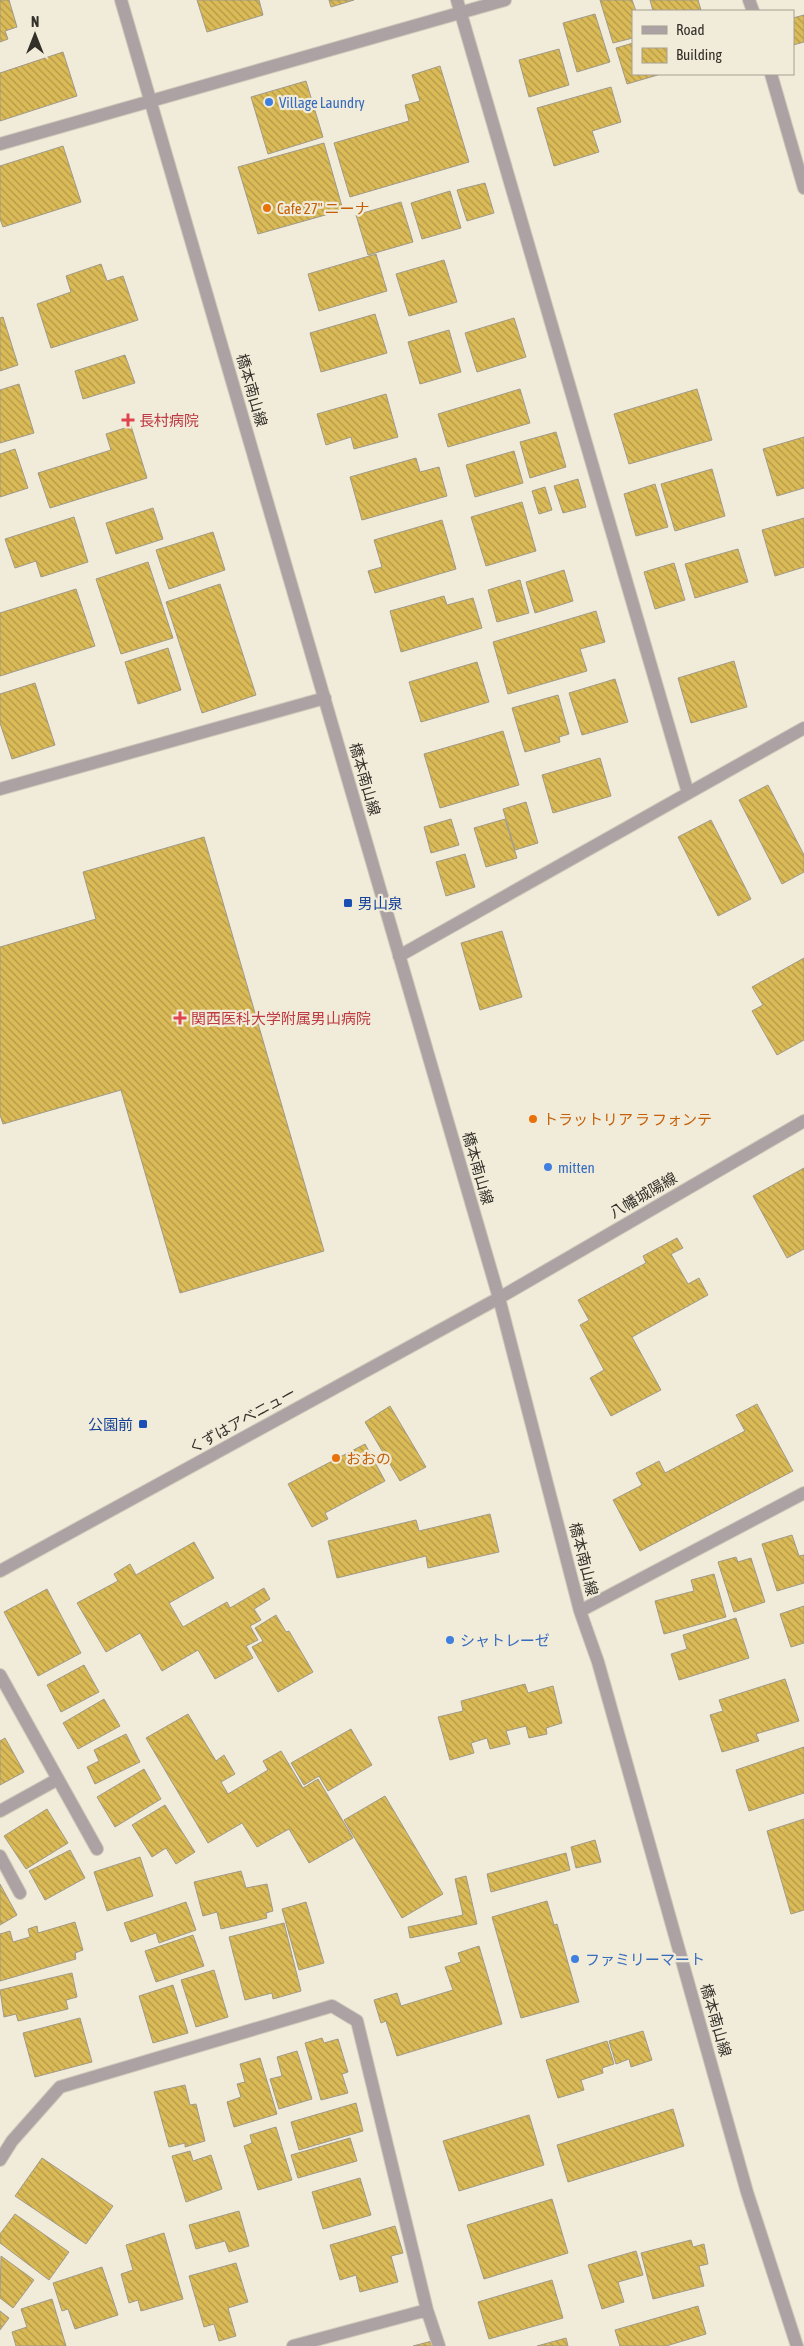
<svg xmlns="http://www.w3.org/2000/svg" width="804" height="2346" font-family="'Asap Condensed','Noto Sans JP',sans-serif">
  <style>
    .building { fill: url(#building-back-hatch); stroke: #a09a8a }
    .lines { fill: none; stroke-linecap: round; stroke-linejoin: round }
    .minor-casing { stroke: #cfc9ba; stroke-width: 14 }
    .minor { stroke: #aca2a3; stroke-width: 12 }
    .shop-dot { fill: #3f7fe0; stroke: #f1ebd9; stroke-width: 2 }
    .food-dot { fill: #e8710a; stroke: #f1ebd9; stroke-width: 2 }
    .health-dot { fill: #e0444e; stroke: #f1ebd9; stroke-width: 2 }
    .transit-dot { fill: #1a4fb4; stroke: #f1ebd9; stroke-width: 2 }
    .labels { text-anchor: middle; dominant-baseline: central; stroke-width: 4.5; stroke-linejoin: round; paint-order: stroke }
    .shop-label { font-size: 15px; fill: #366cbe; stroke: #f1ebd9; text-anchor: start }
    .food-label { font-size: 15px; fill: #c56008; stroke: #f1ebd9; text-anchor: start }
    .street-label { font-size: 15px; fill: #33302a; stroke: #f1ebd9 }
    .health-label { font-size: 15px; fill: #be3a42; stroke: #f1ebd9; text-anchor: start }
    .transit-label { font-size: 15px; fill: #164399; stroke: #f1ebd9; text-anchor: start }
  </style>
  <defs>
    <pattern id="building-back-hatch" width="6" height="6" patternUnits="userSpaceOnUse" patternTransform="scale(1.25)"><rect width="6" height="6" fill="#dbbb57"/><path d="M-1 5l2 2M0 0l6 6M5-1l2 2" fill="none" stroke="#b29848"/></pattern>
  </defs>
  <rect width="100%" height="100%" fill="#f1ebd9"/>
  <path class="building" d="M0,0H9L17,27L5,31L8,39L0,42Z
    M197,0H259L263,15L207,32Z
    M329,0H354L331,7Z
    M600,0H632L636,11H633V38L613,43Z
    M650,0H698L701,10L653,11Z
    M595,14L610,62L577,72L563,23Z
    M804,15V42L793,45V18Z
    M633,43V74H661L627,84L616,48Z
    M559,49L569,85L529,97L519,60Z
    M63,52L77,96L0,121V73Z
    M440,66L469,162L350,197L334,143L409,121L405,105L420,101L412,75Z
    M306,81L323,137L268,154L251,97Z
    M611,87L621,122L592,131L599,152L554,166L537,108Z
    M324,143L343,210L258,234L238,167Z
    M63,146L81,202L3,227L0,219V166Z
    M485,183L494,213L467,221L457,190Z
    M450,191L461,228L422,239L411,203Z
    M401,202L413,242L368,255L356,215Z
    M376,254L387,291L319,311L308,274Z
    M444,260L457,302L409,316L396,274Z
    M101,264L107,281L123,276L138,320L51,348L37,304L71,292L66,276Z
    M375,314L387,353L321,372L310,333Z
    M3,317L18,365L0,371V318Z
    M514,318L526,357L477,372L465,333Z
    M449,330L461,372L420,384L408,342Z
    M125,355L135,383L83,399L75,371Z
    M19,384L34,433L0,443V390Z
    M520,389L530,423L448,447L438,414Z
    M697,389L712,440L629,464L614,414Z
    M386,394L398,437L354,449L351,437L326,445L317,414Z
    M131,426L147,478L50,508L38,473L111,450L106,434Z
    M556,432L566,467L530,478L520,442Z
    M804,437V488L777,496L763,449Z
    M15,449L28,488L0,497V454Z
    M514,451L523,483L475,497L466,465Z
    M416,458L420,472L439,467L447,496L362,520L350,477Z
    M712,469L725,516L675,531L661,484Z
    M578,479L586,507L563,513L554,486Z
    M655,484L668,527L636,536L624,494Z
    M545,487L552,510L539,514L532,491Z
    M522,502L536,551L486,566L471,517Z
    M153,508L163,539L116,554L106,523Z
    M74,517L88,562L41,577L36,561L15,568L5,539Z
    M804,518V567L775,576L762,530Z
    M442,520L456,569L375,593L368,571L382,567L374,540Z
    M213,532L225,570L169,589L156,550Z
    M738,549L748,582L695,598L685,564Z
    M148,562L173,638L121,654L96,579Z
    M674,563L685,600L655,609L644,572Z
    M564,570L573,601L535,613L526,582Z
    M520,580L529,613L497,622L488,590Z
    M220,584L256,695L202,713L166,602Z
    M76,589L95,646L0,676V613Z
    M444,596L447,605L473,598L482,628L401,652L390,611Z
    M596,611L605,642L580,649L587,671L508,694L493,642Z
    M168,648L181,690L138,704L125,662Z
    M734,661L747,707L691,723L678,678Z
    M477,662L489,702L421,722L409,682Z
    M615,679L628,722L582,735L569,693Z
    M35,683L55,745L12,759L0,723V694Z
    M558,695L569,734L559,737L560,742L525,752L512,708Z
    M503,731L519,785L440,808L424,754Z
    M600,758L611,796L553,813L542,775Z
    M768,785L804,855V872L782,884L739,800Z
    M526,802L538,843L515,850L503,809Z
    M451,819L459,845L431,853L424,827Z
    M505,819L517,858L486,867L474,828Z
    M711,820L751,899L718,916L678,837Z
    M204,837L324,1251L180,1293L121,1090L3,1124L0,1115V947L96,919L83,872Z
    M465,854L475,887L446,896L436,862Z
    M502,931L522,997L480,1010L461,943Z
    M804,958V1040L777,1055L752,1011L763,1005L752,987Z
    M804,1168V1249L787,1258L753,1196Z
    M677,1238L683,1248L671,1254L688,1284L699,1278L708,1295L632,1337L661,1390L611,1416L590,1378L604,1370L580,1325L589,1320L578,1300L646,1263L643,1256Z
    M757,1404L793,1471L640,1551L613,1500L642,1485L636,1473L659,1461L665,1473L745,1431L736,1415Z
    M390,1406L426,1467L400,1481L365,1422Z
    M365,1444L385,1481L325,1513L328,1519L312,1527L288,1484Z
    M490,1514L499,1552L428,1568L426,1556L337,1578L328,1541L416,1520L419,1531Z
    M792,1535L799,1556L804,1555V1583L777,1591L762,1544Z
    M194,1542L214,1578L169,1603L183,1627L227,1602L230,1608L264,1588L270,1599L254,1609L261,1620L250,1626L258,1640L246,1646L253,1658L215,1679L198,1650L162,1671L140,1633L106,1652L77,1603L118,1581L114,1574L130,1564L136,1575Z
    M736,1557L738,1562L751,1558L765,1602L734,1612L718,1562Z
    M714,1574L726,1617L664,1634L655,1601L694,1591L691,1580Z
    M47,1589L81,1653L38,1676L4,1612Z
    M804,1606V1643L791,1647L780,1614Z
    M276,1615L286,1632L289,1631L313,1672L278,1692L252,1647L263,1641L255,1628Z
    M736,1618L749,1658L679,1680L671,1654L687,1649L683,1635Z
    M84,1665L99,1692L61,1712L47,1685Z
    M785,1679L799,1721L756,1734L759,1741L722,1752L710,1715L723,1711L719,1700Z
    M525,1684L528,1693L553,1686L562,1723L546,1728L547,1734L529,1738L526,1726L506,1731L510,1744L490,1749L487,1738L471,1743L474,1753L450,1760L438,1717L463,1711L461,1701Z
    M104,1699L120,1726L78,1749L63,1723Z
    M188,1714L216,1761L224,1755L235,1774L221,1782L228,1794L268,1770L263,1761L281,1751L303,1788L318,1779L353,1838L309,1863L289,1829L257,1847L242,1823L208,1843L146,1738Z
    M351,1729L372,1765L328,1791L319,1776L304,1785L291,1763Z
    M126,1734L140,1762L95,1784L87,1767L99,1761L94,1750Z
    M5,1738L24,1772L0,1785V1741Z
    M804,1747V1793L749,1811L736,1770Z
    M144,1769L161,1799L115,1827L97,1797Z
    M385,1796L443,1894L402,1918L344,1820Z
    M165,1805L195,1852L176,1864L166,1848L152,1857L132,1825Z
    M47,1809L68,1843L26,1869L4,1836Z
    M804,1819V1910L791,1914L767,1831Z
    M595,1840L601,1862L576,1868L571,1847Z
    M70,1850L85,1878L45,1900L29,1871Z
    M566,1853L570,1870L491,1892L487,1874Z
    M140,1857L153,1896L107,1911L94,1872Z
    M241,1871L246,1888L267,1884L273,1911L266,1913L267,1918L221,1929L217,1912L203,1916L194,1882Z
    M466,1876L477,1924L410,1938L408,1927L463,1915L455,1879Z
    M0,1884L17,1915L0,1925Z
    M547,1901L554,1925L557,1924L579,2002L521,2018L492,1917Z
    M186,1902L196,1930L159,1943L156,1933L131,1942L124,1923Z
    M306,1902L324,1963L299,1970L282,1909Z
    M75,1922L83,1950L75,1953L76,1959L0,1981V1934L10,1931L13,1942L30,1937L28,1929L37,1926L38,1933Z
    M284,1923L301,1991L273,1999L272,1993L245,2000L229,1937Z
    M193,1935L204,1966L156,1982L145,1951Z
    M479,1946L502,2024L397,2056L386,2021L381,2023L374,2000L397,1993L401,2006L453,1990L445,1967L461,1962L458,1953Z
    M214,1970L228,2017L196,2027L181,1980Z
    M72,1973L77,1997L66,2000L68,2009L18,2021L16,2014L4,2017L0,1990Z
    M173,1985L188,2033L153,2043L139,1996Z
    M80,2018L92,2062L35,2077L23,2033Z
    M643,2031L652,2060L631,2067L629,2059L616,2064L609,2041Z
    M322,2038L324,2043L338,2039L348,2072L342,2074L348,2093L321,2100L305,2043Z
    M607,2041L614,2064L602,2068L603,2073L581,2080L584,2090L558,2098L546,2060Z
    M297,2051L312,2099L279,2109L270,2079L282,2076L277,2057Z
    M260,2058L277,2114L234,2127L227,2102L241,2097L237,2084L245,2082L240,2064Z
    M185,2085L190,2105L196,2104L205,2141L185,2147V2143L169,2147L154,2092Z
    M356,2103L363,2131L299,2150L291,2122Z
    M673,2109L684,2146L568,2182L557,2145Z
    M529,2115L544,2165L459,2191L443,2141Z
    M276,2127L292,2180L258,2190L244,2146L252,2143L250,2135Z
    M350,2138L357,2161L298,2178L291,2155Z
    M190,2151L193,2161L211,2155L222,2189L186,2202L172,2156Z
    M42,2158L113,2206L86,2244L15,2196Z
    M360,2178L371,2215L323,2229L312,2192Z
    M552,2199L568,2253L484,2279L467,2225Z
    M239,2211L249,2246L229,2252L225,2241L196,2249L189,2225Z
    M15,2214L69,2252L49,2280L0,2243V2234Z
    M395,2226L403,2253L391,2256L398,2282L360,2292L356,2275L340,2280L330,2245Z
    M164,2233L183,2299L141,2311L138,2300L129,2303L121,2274L133,2270L126,2245Z
    M691,2240L693,2247L704,2244L708,2264L699,2266L704,2286L653,2299L641,2253Z
    M636,2251L643,2275L618,2282L624,2302L602,2309L588,2265Z
    M1,2256L34,2280L13,2308L0,2298Z
    M236,2263L248,2302L228,2308L236,2336L219,2341L214,2324L204,2327L189,2276Z
    M102,2267L118,2315L75,2329L68,2309L62,2311L53,2283Z
    M552,2280L563,2318L489,2339L478,2302Z
    M52,2299L66,2346H16L12,2332L27,2327L21,2309Z
    M698,2306L706,2334L666,2346H620L615,2330Z
    M0,2311L9,2318L0,2330Z
    M566,2338L568,2346H537Z
    M432,2341L433,2346H413Z"/>
  <g class="lines">
    <defs>
      <path id="minor" d="M121,0L499,1298L580,1611L598,1662L747,2192L797,2346
        M457,0L688,793
        M749,0L753,11
        M771,74L804,188
        M0,144L505,0
        M0,789L325,698
        M399,956L804,728
        M0,1571L499,1298L804,1121
        M580,1611L804,1493
        M0,1675L97,1849
        M0,1811L58,1779
        M0,1856L20,1893
        M0,2160L12,2141L60,2087L332,2006L357,2021L427,2310L439,2346
        M293,2346L427,2310"/>
    </defs>
    <use href="#minor" class="minor-casing"/>
    <use href="#minor" class="minor"/>
  </g>
  <g class="shop-dot">
    <circle cx="269" cy="102" r="5"/>
    <circle cx="548" cy="1167" r="5"/>
    <circle cx="450" cy="1640" r="5"/>
    <circle cx="575" cy="1959" r="5"/>
  </g>
  <g class="food-dot">
    <circle cx="267" cy="208" r="5"/>
    <circle cx="533" cy="1119" r="5"/>
    <circle cx="336" cy="1458" r="5"/>
  </g>
  <g class="health-dot">
    <path d="M125.5 412.5h5v5h5v5h-5v5h-5v-5h-5v-5h5z"/>
    <path d="M177.5 1010.5h5v5h5v5h-5v5h-5v-5h-5v-5h5z"/>
  </g>
  <g class="transit-dot">
    <rect x="343" y="898" width="10" height="10" rx="2.5"/>
    <rect x="138" y="1419" width="10" height="10" rx="2.5"/>
  </g>
  <g class="labels">
    <g class="shop-label">
      <text x="279" y="102">Village Laundry</text>
      <text x="558" y="1167">mitten</text>
      <text x="460" y="1640">シャトレーゼ</text>
      <text x="585" y="1959">ファミリーマート</text>
    </g>
    <g class="food-label">
      <text x="277" y="208">Cafe 27" ニーナ</text>
      <text x="543" y="1119">トラットリア ラ フォンテ</text>
      <text x="346" y="1458">おおの</text>
    </g>
    <g class="street-label">
      <text transform="translate(252 390) rotate(74)">橋本南山線</text>
      <text transform="translate(365 779) rotate(74)">橋本南山線</text>
      <text transform="translate(478 1168) rotate(74)">橋本南山線</text>
      <text transform="translate(643 1195) rotate(-30)">八幡城陽線</text>
      <text transform="translate(242 1420) rotate(-29)">くずはアベニュー</text>
      <text transform="translate(584 1559) rotate(76)">橋本南山線</text>
      <text transform="translate(716 2020) rotate(74)">橋本南山線</text>
    </g>
    <g class="health-label">
      <text x="139" y="420">長村病院</text>
      <text x="191" y="1018">関西医科大学附属男山病院</text>
    </g>
    <g class="transit-label">
      <text x="358" y="903">男山泉</text>
      <text x="133" y="1424" text-anchor="end">公園前</text>
    </g>
  </g>
  <rect x="632" y="10" width="162" height="65" fill="#f1ebd9" stroke="#a5a093"/>
  <rect x="642" y="26" width="25" height="8" fill="#aca2a3" stroke="#a5a093"/>
  <text x="676" y="35" font-size="15" fill="#33302a">Road</text>
  <rect x="642" y="48" width="25" height="15" fill="url(#building-back-hatch)" stroke="#a5a093"/>
  <text x="676" y="60" font-size="15" fill="#33302a">Building</text>
  <g transform="translate(35 35)" stroke="#f1ebd9" stroke-width="4" paint-order="stroke">
  <path d="M0-4L9 19L0 12L-9 19Z" fill="#33302a"/>
  <text y="-8" font-size="14" font-weight="bold" text-anchor="middle" fill="#33302a">N</text>
  </g>
</svg>
